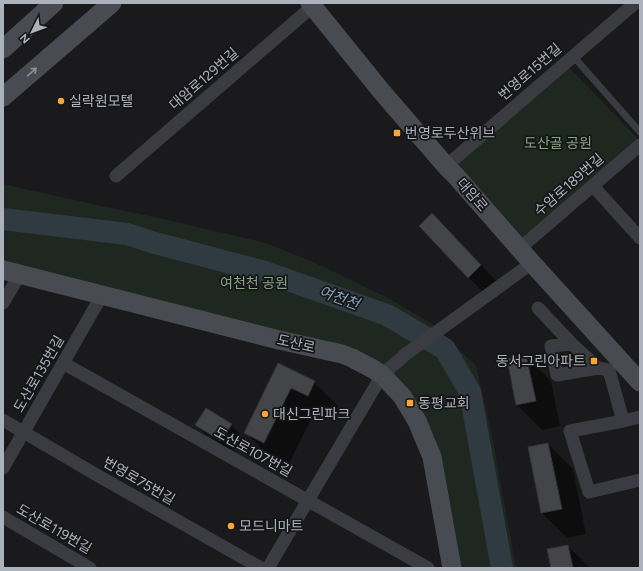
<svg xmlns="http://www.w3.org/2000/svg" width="643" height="571" font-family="Figtree,'Noto Sans KR',sans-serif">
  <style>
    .green { fill: #1f2820 }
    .shadow { fill: #0007 }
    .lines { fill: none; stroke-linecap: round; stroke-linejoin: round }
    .river { stroke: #2f3b41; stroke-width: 22 }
    .building { fill: #444549; stroke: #343438 }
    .lane { stroke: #3b3c41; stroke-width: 7 }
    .street { stroke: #3b3c41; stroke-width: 13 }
    .secondary { stroke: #484b51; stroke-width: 19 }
    .oneway { stroke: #898e97 }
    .poi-dot { fill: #f8a635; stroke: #151517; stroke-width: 1.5 }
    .labels { text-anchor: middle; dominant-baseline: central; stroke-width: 3.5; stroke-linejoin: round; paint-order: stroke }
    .street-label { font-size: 14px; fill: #acb2bc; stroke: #151517 }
    .poi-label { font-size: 14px; fill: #acb2bc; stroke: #151517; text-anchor: start }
    .park-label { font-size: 14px; fill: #83a782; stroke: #151517 }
    .water-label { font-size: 15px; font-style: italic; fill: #82a3b8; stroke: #151517 }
  </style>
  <rect width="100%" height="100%" fill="#1a1a1c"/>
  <path class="green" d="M565,63L640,141L519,249L446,166Z
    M3,184L83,202L163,219L266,243L313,262L388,298L432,324L476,366L491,431L516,568H459L445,507L394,378L55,276L3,261Z"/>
  <path class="shadow" d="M432,214L454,236L502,287L490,299L468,277Z
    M526,356L551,381L560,426L542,430L517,405L508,360Z
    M278,364L314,382L338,406L332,419L315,411L288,466L269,456L245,432Z
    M197,425H231L240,434L231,450L206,434Z
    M548,444L573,469L586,534L567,538L542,513L529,448Z
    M568,546L590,568H552Z"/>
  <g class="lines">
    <path class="river" d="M3,219L127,234L155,243L265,272L387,315L445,349L470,392L502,568"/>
  </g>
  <path class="building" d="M432,213L481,265L468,278L419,226Z
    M526,355L536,401L516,405L507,359Z
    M278,363L315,381L308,396L291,388L264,443L244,433Z
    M206,408L232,424L221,441L195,425Z
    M548,443L562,509L541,513L528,447Z
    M568,545L573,568H551L547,549Z"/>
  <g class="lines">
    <path class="lane" d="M573,56L640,132"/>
    <path class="street" d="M446,166L635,3
      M116,176L313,6
      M593,186L640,238
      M519,249L640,145
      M3,303L20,274
      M538,308L572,344L551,346L557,375L598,368L609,370L623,421L640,417
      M572,344L598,368
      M63,363L428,568
      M3,420L95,474L261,568
      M623,421L570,431L589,492L640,480
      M3,468L102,295
      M3,517L90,568
      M268,568L382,375L406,354L532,263"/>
    <path class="secondary" d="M310,3L382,92L446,166L455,175L532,263L640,382
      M3,49L54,3
      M3,97L112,3
      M3,270L279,340L342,354L352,358L373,369L382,375L402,396L417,421L432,457L452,568"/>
  </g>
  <defs><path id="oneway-shaft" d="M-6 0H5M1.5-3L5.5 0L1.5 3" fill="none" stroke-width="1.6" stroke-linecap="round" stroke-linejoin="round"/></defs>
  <use class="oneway" href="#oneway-shaft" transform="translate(32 72) rotate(-41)"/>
  <g class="poi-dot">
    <circle cx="61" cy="101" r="4"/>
    <rect x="393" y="129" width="8" height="8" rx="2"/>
    <rect x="590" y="357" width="8" height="8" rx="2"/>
    <rect x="406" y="399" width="8" height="8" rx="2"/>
    <circle cx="265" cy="414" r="4"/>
    <circle cx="231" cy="526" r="4"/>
  </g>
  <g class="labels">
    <g class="street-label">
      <text transform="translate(530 72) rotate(-41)">번영로15번길</text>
      <text transform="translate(204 79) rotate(-41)">대암로129번길</text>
      <text transform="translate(569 185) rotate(-41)">수암로189번길</text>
      <text transform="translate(472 195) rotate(49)">대암로</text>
      <text transform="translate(296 344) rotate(13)">도산로</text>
      <text transform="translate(39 374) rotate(-60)">도산로135번길</text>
      <text transform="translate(253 452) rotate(29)">도산로107번길</text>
      <text transform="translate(139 481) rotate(30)">번영로75번길</text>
      <text transform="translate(54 529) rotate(30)">도산로119번길</text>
    </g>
    <g class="poi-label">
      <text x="69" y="101">실락원모텔</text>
      <text x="405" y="133">번영로두산위브</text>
      <text x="586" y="361" text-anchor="end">동서그린아파트</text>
      <text x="418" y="403">동평교회</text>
      <text x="273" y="414">대신그린파크</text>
      <text x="239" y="526">모드니마트</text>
    </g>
    <g class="park-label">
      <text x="558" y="143">도산골 공원</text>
      <text x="254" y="283">여천천 공원</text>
    </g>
    <g class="water-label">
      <text transform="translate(339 298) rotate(20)">여천천</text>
    </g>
  </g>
  <rect width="643" height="571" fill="none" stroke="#acb2bc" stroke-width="8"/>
  <g transform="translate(32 32) rotate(228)" stroke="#151517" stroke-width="3" paint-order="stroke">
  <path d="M0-3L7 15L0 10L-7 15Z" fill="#acb2bc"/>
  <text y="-6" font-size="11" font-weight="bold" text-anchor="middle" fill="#acb2bc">N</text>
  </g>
</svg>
